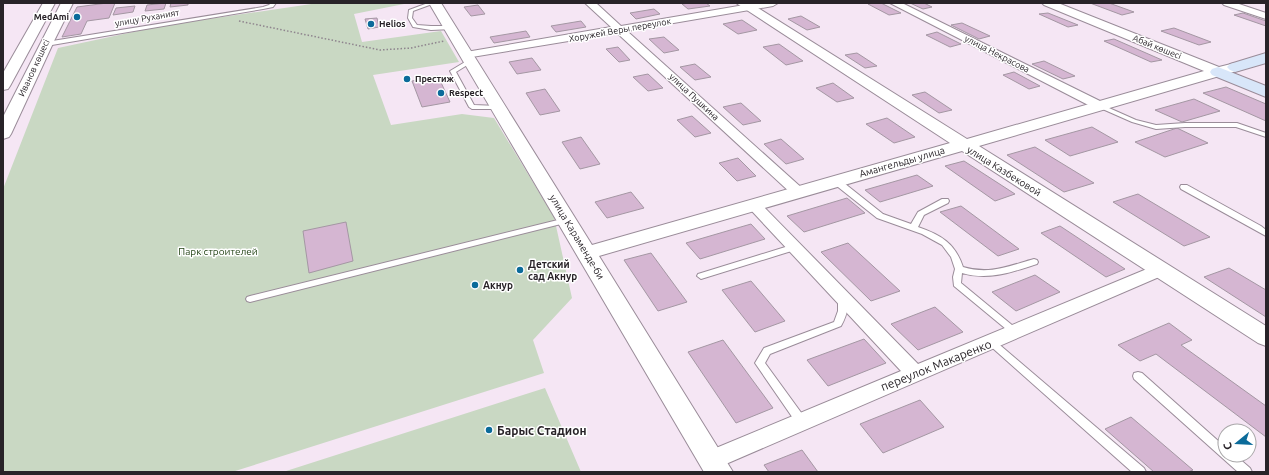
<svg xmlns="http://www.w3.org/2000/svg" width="1269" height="475" font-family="Ubuntu,sans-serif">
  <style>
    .green { fill: #c9d8c3 }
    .building { fill: #d5b6d2; stroke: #a497a3 }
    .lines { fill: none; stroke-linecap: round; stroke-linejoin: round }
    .service-casing { stroke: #9a8c99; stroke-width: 2 }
    .minor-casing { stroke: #9a8c99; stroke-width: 2 }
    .tertiary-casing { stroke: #9a8c99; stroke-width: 2 }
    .secondary-casing { stroke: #9a8c99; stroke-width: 2 }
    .path { stroke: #8e848d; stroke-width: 1.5; stroke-dasharray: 1.5 2; stroke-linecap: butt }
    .service { fill: #fff; fill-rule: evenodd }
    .minor { fill: #fff; fill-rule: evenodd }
    .tertiary { fill: #fff; fill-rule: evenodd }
    .secondary { fill: #d8e6f9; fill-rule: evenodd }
    .poi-dot { fill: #0b6b9a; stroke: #fff; stroke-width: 1.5 }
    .labels { text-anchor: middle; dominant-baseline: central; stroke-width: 3; stroke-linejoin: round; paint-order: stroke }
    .far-poi-label { font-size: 9px; font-weight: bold; fill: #282328; stroke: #fff; text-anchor: start }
    .far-street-label { font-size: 9px; fill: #282328; stroke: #fff }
    .street-label { font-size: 10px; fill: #282328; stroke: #fff }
    .park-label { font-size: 10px; fill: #1b3c0d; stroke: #fff }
    .poi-label { font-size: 10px; font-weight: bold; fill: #282328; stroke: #fff; text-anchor: start }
    .near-street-label { font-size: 12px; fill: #282328; stroke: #fff }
    .near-poi-label { font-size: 12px; font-weight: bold; fill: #282328; stroke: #fff; text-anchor: start }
  </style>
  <rect width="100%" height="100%" fill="#f5e6f4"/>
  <path class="green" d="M318,3H409L354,14L362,42L441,31L459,62L373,75L391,125L462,114L494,118L554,217L572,298L533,340L544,373L232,472H3V189L58,48L161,26Z
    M545,388L581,472H283Z"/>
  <path class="building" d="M107,3H115L109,18L87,21L81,34L62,37L77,7Z
    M166,3L164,9L145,11L147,5Z
    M171,3H188V5L170,7Z
    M690,3H706L710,6L688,9L682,4Z
    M874,3H881L901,13L889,15L868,4Z
    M910,3H924L932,7L923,9Z
    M1090,3H1109L1134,12L1122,15Z
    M478,5L485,14L471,16L464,7Z
    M135,6L133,12L113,15L116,8Z
    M654,9L660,14L636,19L630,13Z
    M1048,13L1078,25L1068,27L1039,14Z
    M1243,13L1266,21V26L1234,15Z
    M801,16L820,27L807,30L788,19Z
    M377,18L379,27L368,29L365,19Z
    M742,20L757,30L738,34L723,24Z
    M581,21L586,27L556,32L551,26Z
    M962,23L990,36L979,39L951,25Z
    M1174,28L1211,42L1199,45L1161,31Z
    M526,31L530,37L494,43L490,37Z
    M937,32L961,44L950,47L926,35Z
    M664,37L679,50L664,53L649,39Z
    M1114,39L1162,60L1151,62L1104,41Z
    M779,44L803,61L786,65L763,47Z
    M618,47L630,60L619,62L606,49Z
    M857,53L877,66L865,68L845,55Z
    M532,58L541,70L517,74L509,62Z
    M1044,61L1075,76L1063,79L1032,64Z
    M695,64L711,77L695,80L680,67Z
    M1014,72L1040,86L1029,89L1003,75Z
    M648,74L663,88L648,91L633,77Z
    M438,76L450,102L422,107L412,81Z
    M833,83L854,98L837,102L816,88Z
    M1226,87L1266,104V121L1203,93Z
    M545,89L560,111L540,115L526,93Z
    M925,92L952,110L939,113L912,95Z
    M1194,99L1220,111L1182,122L1155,110Z
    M741,103L761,121L743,125L723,107Z
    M692,116L711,133L695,137L677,120Z
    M887,118L915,137L894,143L866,124Z
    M1092,127L1118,142L1070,156L1045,140Z
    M1177,128L1208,143L1165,157L1135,142Z
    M581,137L600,164L580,169L562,142Z
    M781,139L804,159L786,164L764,144Z
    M1035,147L1094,183L1064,192L1007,155Z
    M738,158L756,176L737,181L719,163Z
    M964,161L1015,194L995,201L945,166Z
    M917,175L933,186L880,202L865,190Z
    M631,192L644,208L607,218L595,202Z
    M1138,194L1210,237L1184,246L1113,202Z
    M847,198L865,213L804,232L787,216Z
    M961,206L1019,249L998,256L940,212Z
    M346,222L353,261L309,273L303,231Z
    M751,224L765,239L700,259L686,243Z
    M1060,226L1125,269L1106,277L1041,233Z
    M848,243L900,291L871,301L821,252Z
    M651,253L687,302L658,311L624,260Z
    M1229,268L1266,290V317L1204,277Z
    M1035,275L1060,292L1016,311L992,292Z
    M751,281L785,321L755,332L722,290Z
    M935,307L963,332L918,350L891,324Z
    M1169,323L1192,340L1181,345L1266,406V437L1156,354L1140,361L1118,345Z
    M864,339L886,363L828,386L807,360Z
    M723,340L773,408L736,423L688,352Z
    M920,400L944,427L883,453L860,424Z
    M1131,417L1193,470L1188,472H1154L1105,429Z
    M802,450L818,472H769L764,465Z"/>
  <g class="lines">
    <defs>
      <path id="service" d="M271,3H276L273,7L263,9L46,46L43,44L46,42L263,7L269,5Z
        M428,3H435L413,11L412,18L417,25L431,26H450L453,28L452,29L431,30L413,27L408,18L409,10Z
        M470,59L472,60V62L456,72L474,105L498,106L501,108L500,109H472L469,107L450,71Z
        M1100,104L1136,120L1156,125L1185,123H1237L1266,133V137L1236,127H1185L1156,129L1132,122L1098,107V105Z
        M833,179H839L883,214L911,224L918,212L942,199H948L949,201L948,203L924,215L918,227C941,235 955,243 963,267C990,275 1008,266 1034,259L1037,260L1038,262L1037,264C1012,272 989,281 962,273L961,283L1018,330L1020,332L1018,334L1015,335L1012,334L954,286L953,277L955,269L951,257L942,245L922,234L877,218L833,183L832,181Z
        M1181,185H1187L1261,226L1266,230V236L1181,189L1180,187Z
        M566,218H569L570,220L569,222L250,302L247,301L246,299L247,297L250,296Z
        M795,244L799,247L798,249L701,279L697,276L698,274Z
        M842,296L845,297C850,307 846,317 841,326L770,354L765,363L805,418L806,421L805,424L801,425L797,424L755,363L764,348L834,322L838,311V299L839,297Z
        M991,338L994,340L1144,468L1146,472H1132L988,344L986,342L988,340Z
        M1138,372L1142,373L1225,447V455H1235L1250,468L1252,472H1238L1134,379L1133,376L1134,373Z"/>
      <path id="minor" d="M585,3H596L621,26L756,3H778L773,6L627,31L803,189L805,192L803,195L798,196L793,195L617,33L466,58L461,55L466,52L611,27Z
        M890,3H902L1104,103L1106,106L1104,109H1096Z
        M1222,3H1236L1266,13V19L1224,5Z
        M754,200L759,202L918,364L1154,266L1160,264L1166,266L1168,270L1166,274L712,470L704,467L701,460L704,453L901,371L749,208L746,205L749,202Z"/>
      <path id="tertiary" d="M43,3H55L10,86L8,89L3,90V73Z
        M61,3H73L55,39L11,134L9,137L3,139V117Z
        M429,3H441L592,245L950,143L736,3H750L967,139L1204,71L1044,5L1042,3H1058L1219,67L1235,63L1240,64L1242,67L1240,70L979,146L1266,326V346L1258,343L962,151L599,256L733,472H704Z"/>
      <path id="secondary" d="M1266,53V63L1235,72L1230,70L1227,67L1230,64Z
        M1218,67L1266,86V97L1212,75L1210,72L1212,69Z"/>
    </defs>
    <use href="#service" class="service-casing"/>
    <use href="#minor" class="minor-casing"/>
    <use href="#tertiary" class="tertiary-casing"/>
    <use href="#secondary" class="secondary-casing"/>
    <path class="path" d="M239,21L380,50L411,48L444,41"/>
    <use href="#service" class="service"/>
    <use href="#minor" class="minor"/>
    <use href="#tertiary" class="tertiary"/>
    <use href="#secondary" class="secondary"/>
  </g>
  <g class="poi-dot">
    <circle cx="77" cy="17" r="4"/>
    <circle cx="371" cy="24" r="4"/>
    <circle cx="407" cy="79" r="4"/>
    <circle cx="441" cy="93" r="4"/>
    <circle cx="520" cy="270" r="4"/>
    <circle cx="475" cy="285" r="4"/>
    <circle cx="489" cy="430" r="4"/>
  </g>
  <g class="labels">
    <g class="far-poi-label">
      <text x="69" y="17" text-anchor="end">MedAmi</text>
      <text x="379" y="24">Helios</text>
      <text x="415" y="79">Престиж</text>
      <text x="449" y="93">Respect</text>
    </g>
    <g class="far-street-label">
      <text transform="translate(147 18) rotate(-10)">улицу Руханият</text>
      <text transform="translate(620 30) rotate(-10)">Хоружей Веры переулок</text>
      <text transform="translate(1157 47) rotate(22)">Абай көшесі</text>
      <text transform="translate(997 54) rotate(27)">улица Некрасова</text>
      <text transform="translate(34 68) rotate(-65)">Иванов көшесі</text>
      <text transform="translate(694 97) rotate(43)">улица Пушкина</text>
    </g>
    <g class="street-label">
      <text transform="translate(902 162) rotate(-16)">Амангельды улица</text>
      <text transform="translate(1004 171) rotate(32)">улица Казбековой</text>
      <text transform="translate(577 237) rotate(59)">улица Караменде-би</text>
    </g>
    <g class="park-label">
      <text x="218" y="251">Парк строителей</text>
    </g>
    <g class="poi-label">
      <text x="528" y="264">Детский<tspan x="528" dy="12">сад Акнур</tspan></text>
      <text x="483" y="285">Акнур</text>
    </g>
    <g class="near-street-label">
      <text transform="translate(936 365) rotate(-22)">переулок Макаренко</text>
    </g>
    <g class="near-poi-label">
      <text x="497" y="430">Барыс Стадион</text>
    </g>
  </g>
  <rect width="1269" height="475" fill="none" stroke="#282328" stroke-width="8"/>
  <g transform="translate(1237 443) rotate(252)"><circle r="19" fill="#ffffff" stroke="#a9a7a9"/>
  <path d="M0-3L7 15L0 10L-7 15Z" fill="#0b6b9a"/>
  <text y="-6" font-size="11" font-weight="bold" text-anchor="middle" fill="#282328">С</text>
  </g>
</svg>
